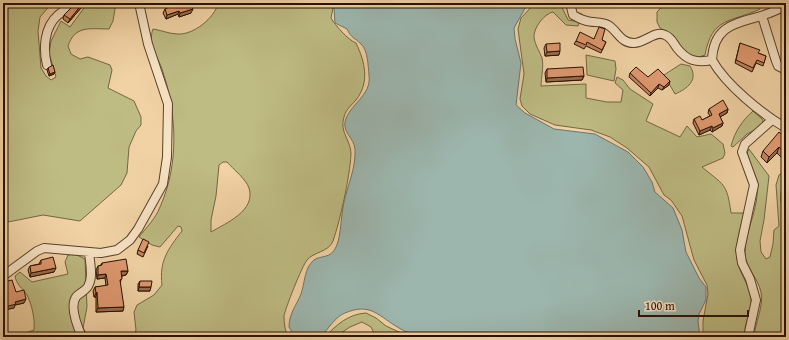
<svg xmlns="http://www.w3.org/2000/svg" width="789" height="340" font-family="'Gentium Book Plus',serif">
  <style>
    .green { fill: #bebb83; stroke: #736642; fill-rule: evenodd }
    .water { fill: #9cb6ae; stroke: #6e7468 }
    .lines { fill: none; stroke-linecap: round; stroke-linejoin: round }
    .minor-casing { stroke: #5a4029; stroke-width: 10 }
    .minor { stroke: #f6e2c4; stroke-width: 8 }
    .wall { fill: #c08460; stroke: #281000 }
    .shaded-wall { fill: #9c6b4e; stroke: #281000 }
    .building { fill: #df9970; stroke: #281000 }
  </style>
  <rect width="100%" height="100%" fill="#f1d2a5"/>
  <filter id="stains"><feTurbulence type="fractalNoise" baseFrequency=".005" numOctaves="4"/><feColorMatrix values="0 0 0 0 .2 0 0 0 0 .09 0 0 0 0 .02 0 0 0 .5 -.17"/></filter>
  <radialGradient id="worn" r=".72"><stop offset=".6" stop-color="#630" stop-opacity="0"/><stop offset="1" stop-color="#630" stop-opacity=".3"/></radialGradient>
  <path class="green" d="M3,3H52L40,17L38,31L41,68L46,76L51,80L56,77L49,53L51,41L61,21L70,27L84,8L80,3H116L113,21L109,29C90,29 75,25 68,46L71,54L80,59L88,57L110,65L112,70L108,88L134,101L141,117V125L136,131L129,147L127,173L121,185L80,221L43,215L3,223Z
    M218,3H334L331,18C335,25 348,40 356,43C365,62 370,82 356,100C351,106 346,109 344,117C339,132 351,140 351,154C350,176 340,221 333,241C329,252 313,252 307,260C302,266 285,309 284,316C284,323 285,331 288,337H133L136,330L134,312L137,305L154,295L162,285C159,261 168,249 182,231L181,227L178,226L160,247L152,245L139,237C146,228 156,218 160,207C179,165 177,115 163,72C159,58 147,44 153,29C161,30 169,34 178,34C193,35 215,18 218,3ZM223,162H227C233,169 246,179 249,188C256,211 226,223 211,232V220L216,196L219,165Z
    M535,3H560L568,20L579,22L578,26L566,25L553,12C544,14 533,28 534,38C535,45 540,52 542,58C544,66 541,78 541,86L586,84V98L607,102H621L623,90L615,83L617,77L623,80L630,89L653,104L646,121L680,137L687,126L697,137L711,134L723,144L725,153L723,158L702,167C723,185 727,182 731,213H744C741,228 733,249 738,264C742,277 750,287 751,301C753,311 743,322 745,337H703V321L708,294L707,285L694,260L682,216L671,200L664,195L649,167L627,148L610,137L591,130L555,125L530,114L522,106L520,99L524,74L518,29L521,18Z
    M665,3H761L760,9C731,23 712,16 705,55L696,58L688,54L668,33L660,28L657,22V12Z
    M586,55L615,61L616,69L614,81L587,75Z
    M681,64L690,66C699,80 687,89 675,94L664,75Z
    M753,111L763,120L762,126L747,134L733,147L731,146C735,131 742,121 753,111Z
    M749,149L769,176L764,220L760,241L761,252L766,259L770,257L773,244L774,230L779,226L776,185L779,175L786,171V184L783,185C780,194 779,204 786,211V337H754C755,323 764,306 761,292C758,278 745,267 745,253C745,230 760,207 757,183C756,172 742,160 749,149Z
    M75,254L85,259L87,307L83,328L88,337H5H14L34,330C35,319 32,305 27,295C23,289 16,284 15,276L20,272L32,282L68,274L65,262L68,255Z
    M366,313L376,318L386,326L410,337H376L371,327L362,322L350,327L335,337H325C337,324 349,314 366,313Z"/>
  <path class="water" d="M336,3H528L514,28L515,39L521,63L516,105L525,113L554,129L595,134L628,152L643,167L652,182L655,192L673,208L682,230L686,252L699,278L706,287V300L699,314L698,321L700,337H419C412,334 405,332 399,328C378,316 371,302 345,313C336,316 327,330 321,337H295L289,327C289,314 296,306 301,294C305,283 304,268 314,260C321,255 331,259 336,247C341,238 341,214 344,202C348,184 356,168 355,149C354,138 343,133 345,122C349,104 372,96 369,75C368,66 368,50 361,44C354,37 352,39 347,29L335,23L334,8Z"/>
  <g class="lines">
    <defs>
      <path id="minor" d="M573,3L571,7L573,15C577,17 582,20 587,21C593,23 602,21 608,25C618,31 620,43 634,43C645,43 655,30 665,35C672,38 673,43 677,48C687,61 697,63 712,60
        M786,5C755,26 714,13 712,60C726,85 762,114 786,128
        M762,16L776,61L778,66L786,70
        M47,65C43,49 44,27 58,15C63,11 67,9 72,3
        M3,276L37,251L44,248L101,253L117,250L130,240L138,229L163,184L167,157L168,104L148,44L139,3
        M82,337C78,328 69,307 76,297C80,292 87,291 89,284C93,276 90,262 89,253
        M748,337L756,300L750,279L742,263L740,250L754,185L742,152L745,144L772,120"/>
    </defs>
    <use href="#minor" class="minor-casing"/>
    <use href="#minor" class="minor"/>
  </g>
  <path class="wall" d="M81,8L68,23L63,19L64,15Z
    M165,9L191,13L179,17L178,14L166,19L163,13Z
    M594,39L602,40L606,42L601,53L586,46L584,49L574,44L576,41Z
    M740,43L758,53L766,56L763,66L756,63L752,72L735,63Z
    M546,44L559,55L545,56L544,48Z
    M48,68L55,72L54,74L49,76L47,70Z
    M547,69L584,76L582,80L546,82L545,73Z
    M630,73L648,77L669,85L662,90L658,88L650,96L629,77Z
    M709,109H728L727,113L720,117L723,123L722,126L712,132L710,130L699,135L693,123L694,119L702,120L710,116L708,113Z
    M786,139V162L777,153L767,163L761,157L763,151Z
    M148,246L143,257L137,254L138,250Z
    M41,260L54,272L30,277L28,270L30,266L39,264Z
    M102,263L128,271L126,275L122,276L120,284L123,311L96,312V297H94L93,291L95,287L106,286L105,278L97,279L96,270L98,266L101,265Z
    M140,281L150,291H138V284Z
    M4,282L16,292L24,303L15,305L14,308L4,310L3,307V293H5L3,286Z"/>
  <path class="shaded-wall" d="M121,3H130V4L120,5Z
    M82,4L81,8L68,23L70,19Z
    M193,9L191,13L179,17L180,13Z
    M179,11L178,14L166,19L167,15Z
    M560,51L559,55L545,56L547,52Z
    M55,72L54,74L49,76L50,74Z
    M584,76L582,80L546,82L547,78Z
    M670,81L669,85L662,90L664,87Z
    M659,84L658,88L650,96L651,93Z
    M728,109L727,113L718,118L719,114Z
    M723,123L722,126L712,132L713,128Z
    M712,126L710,130L699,135L700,131Z
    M779,147L777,153L767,163L769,157Z
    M56,268L54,272L30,277L31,273Z
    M121,271H128L126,275L120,276Z
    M106,274L105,278L97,279L98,275Z
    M139,287H151L150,291H138Z
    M97,292L96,297H94L96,293Z
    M26,299L24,303L15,305L14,308L4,310L5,307L15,302Z
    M124,307L123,311L96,312L98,308Z"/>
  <path class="building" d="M76,3H81L82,4L70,19L64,15Z
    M178,3H190L193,9L180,13L179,11L167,15L165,9Z
    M599,27L605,29L602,40L606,42L602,50L587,42L586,45L576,41L580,32L594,39Z
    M560,43V51L547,52L546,44Z
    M740,43L760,50L758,53L766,56L764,63L757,60L753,68L736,60Z
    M53,65L55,72L50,74L48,68Z
    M583,67L584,76L547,78V69Z
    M636,67L648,77L658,69L670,81L664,87L659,84L651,93L630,73Z
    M723,100L728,109L719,114L723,123L713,128L712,126L700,131L694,119L700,116L702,120L712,115L709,109Z
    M779,132L786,139V154L779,147L769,157L763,151Z
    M143,239L149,242L144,253L138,250Z
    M53,257L56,268L31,273L30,266L41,264V260Z
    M126,259L128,271H121L122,279L120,280L124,307L98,308L97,292L96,293L95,287L108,285L106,274L98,275V266L102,265V263Z
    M12,280L16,292L24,290L26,299L15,302L16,304L5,307L4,302L3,303V293L7,292L4,282Z
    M140,281H152L151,287H139Z"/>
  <rect width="789" height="340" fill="none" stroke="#f1d2a5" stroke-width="16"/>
  <rect x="4" y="4" width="781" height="332" fill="none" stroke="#281000" stroke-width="2"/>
  <rect x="8" y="8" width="773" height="324" fill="none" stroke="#281000"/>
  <path d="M639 310v6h109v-6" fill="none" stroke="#281000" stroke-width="2"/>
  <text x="645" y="310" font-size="12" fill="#281000" stroke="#f6e2c4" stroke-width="3" paint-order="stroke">100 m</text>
  <rect width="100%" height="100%" filter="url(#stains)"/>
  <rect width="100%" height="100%" fill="url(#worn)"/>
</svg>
